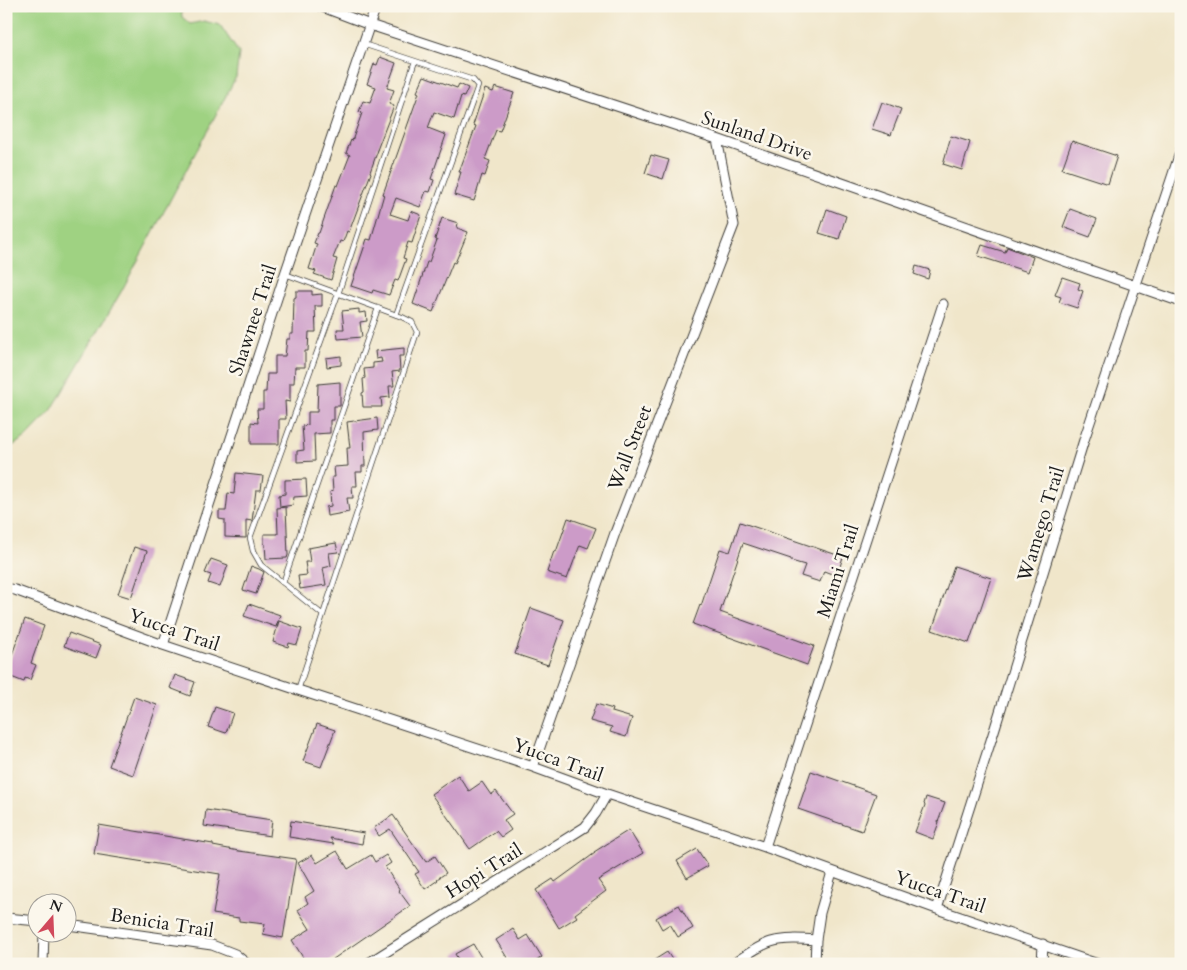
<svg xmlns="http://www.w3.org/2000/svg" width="1187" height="970" font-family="Cardo,serif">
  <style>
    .green { fill: #9fd282; stroke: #5e774f }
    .building { fill: #cc9bc8 }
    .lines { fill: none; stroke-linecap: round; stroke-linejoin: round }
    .lane-casing { stroke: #3c3a36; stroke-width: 6 }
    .street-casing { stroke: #3c3a36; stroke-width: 11 }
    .lane { stroke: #fff; stroke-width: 4.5 }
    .street { stroke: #fff; stroke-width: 9 }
    .labels { text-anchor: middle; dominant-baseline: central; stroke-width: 5; stroke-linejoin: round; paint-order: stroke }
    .street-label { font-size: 19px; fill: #1c1c1c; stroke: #fbf7ec }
  </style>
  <rect width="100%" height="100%" fill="#fbf7ec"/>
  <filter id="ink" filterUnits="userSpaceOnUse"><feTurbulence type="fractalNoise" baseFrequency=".02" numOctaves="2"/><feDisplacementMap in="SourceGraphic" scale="10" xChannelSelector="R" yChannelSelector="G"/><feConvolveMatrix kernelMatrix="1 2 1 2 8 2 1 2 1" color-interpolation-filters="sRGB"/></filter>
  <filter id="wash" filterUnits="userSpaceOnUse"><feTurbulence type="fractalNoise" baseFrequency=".0096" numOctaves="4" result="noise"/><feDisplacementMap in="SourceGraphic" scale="20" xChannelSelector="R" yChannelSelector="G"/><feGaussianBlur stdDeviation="1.12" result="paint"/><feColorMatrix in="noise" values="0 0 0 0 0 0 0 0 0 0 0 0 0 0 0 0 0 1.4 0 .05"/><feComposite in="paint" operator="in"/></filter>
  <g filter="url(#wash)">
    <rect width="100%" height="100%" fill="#f0e6ca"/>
    <path class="green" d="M6,6H181L182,17L190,24L204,21L220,25L239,53L236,77L121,292L51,411L26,437L6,450Z"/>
    <g id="blocks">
      <path class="building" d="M380,57L396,63L387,88L394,90L389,104L394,106L377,150H378L370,172L371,173L349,232L347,231L343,242L340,241L333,258L337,259L331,280L314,274L316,271L309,269L317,244L314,243L318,233H319L336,185L338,186L350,155L346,153L351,140L352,141L362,113L359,112L363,101L370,103L376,87L367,84L374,64L377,65Z
        M424,76L457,88L459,84L468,88L464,97L461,96L454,119L434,112L428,128L446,135L431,179L434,180L430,192L426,191L420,207L396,198L390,214L408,220L411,211L421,215L412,243L408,242L403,258L406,259L398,281L395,280L389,295L373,290L372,293L351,286L367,239L371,240L384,194H383L419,93L417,92Z
        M495,87L514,93L500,131L496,130L485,159L490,161L485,176L482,175L474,201L454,195L461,172H459L476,126L473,125L485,89L493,92Z
        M882,102L901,109L891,135L872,129Z
        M951,136L970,142L962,170L943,164Z
        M1072,141L1117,156L1108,184L1062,169Z
        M651,155L669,160L663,179L645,173Z
        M827,209L846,216L839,239L819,233Z
        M1070,209L1097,219L1090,237L1063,227Z
        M442,218L458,223L457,228L468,232L455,263L453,262L433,312L413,304L427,262H429L437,240L435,239Z
        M982,245L1005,252L1007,247L1033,257L1028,272L978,256Z
        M916,266L930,270L928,279L914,274Z
        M1062,277L1080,283L1078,289L1083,291L1077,308L1059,302L1061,297L1055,295Z
        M296,291H312V295L322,294V306H315L316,332H309L308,351H305V367H295L294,383H290V402L285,401L286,419H279V444H251V422L258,423L257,409H263V392H266L267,374H275V356H285L287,339H290V334H293L294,298L296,297Z
        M359,309V313L366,312L367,321L360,322L362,337L338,339L337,329H344L342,311Z
        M404,348V356H399L400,371L392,372L394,386H389L390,397L381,398L382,407H363L362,393L364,392L363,379L365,378L364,369L373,368V363L382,362L381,358L376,359L375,351Z
        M341,356V365L327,367L326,358Z
        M340,382V406H334V420H330V433L314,434L315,461L297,462V451L304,450L302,426L308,425V412H317L318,384Z
        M377,418L378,430L364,432L365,466H362V472H356L357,486H352L353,498H347L349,512L327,516L326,507L331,506L330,492L333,491L332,477H335L334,467L348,466L347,448H350L347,422Z
        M236,473L263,476L261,490H256L252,521L246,520V538L225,537V520L219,519V511H226L228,493L234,494Z
        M306,479L307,496L294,497L293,505L280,507L279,495L285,494V480Z
        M286,507L288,555L287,558L266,559L265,544H264V534H278L277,508Z
        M568,518L596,528L588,548L580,545L567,579L547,572L554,551L556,552Z
        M740,522L843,557L837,576L824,571L820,582L801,576L805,565L791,561V559L743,543L720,612L814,646L807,665L693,624L700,605L701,606L720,549L730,552Z
        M336,543L338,552L329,553L331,566L323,568L326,585L300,589L298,576L307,575L305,562H310L308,548Z
        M134,547L147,551L131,598L118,594Z
        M211,559L228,565L220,587L208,583L211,575L205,573Z
        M251,566L259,569L264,572L256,594L243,590Z
        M954,566L991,578L969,643L932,630Z
        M249,604L280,615L276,627L244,616Z
        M531,608L564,620L548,665L515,654Z
        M25,619L44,626L31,663L36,665L30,680L25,678L24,682L6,675V671Z
        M279,621L302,629L297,645L289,643L288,647L273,642Z
        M69,633L101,645L96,658L64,646Z
        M175,675L195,682L190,696L170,688Z
        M134,697L157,705L133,775L109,766Z
        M596,704L613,709L612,712L632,718L626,737L610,732L612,727L590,721Z
        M215,707L233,713L226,733L208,727Z
        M317,724L335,730L321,767L303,761Z
        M811,771L876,794L862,831L798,809Z
        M458,775L469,791L482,782L491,795L496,791L513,814L504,820L511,830L501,837L496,831L470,849L431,794Z
        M926,797L945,803L938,822H939L933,839L915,832L925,805L924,804Z
        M206,810L272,820L270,836L204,826Z
        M393,815L426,862L435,856L446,873L437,879L438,880L425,889L415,874L419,872L390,829L379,836L374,828Z
        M291,821L364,833L362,844L330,838L334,844L289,837Z
        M99,825L213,844V846L239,851L296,859L283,938L263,934L265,924L239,921V918L213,914L220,874L94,854Z
        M629,830L643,853L598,880L606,891L575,914L577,917L559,928L536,890L553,879L555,882L595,853L594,852Z
        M697,849L708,866L687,878L677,861Z
        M337,851L348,869L371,855L375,862L386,855L391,863L385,867L400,890L399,891L410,906L326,964H307L292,940L310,929L298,910L308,903L305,897L314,891L298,863L312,855L317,863Z
        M679,905L693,928L678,937L670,924L662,929L656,918Z
        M513,929L520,940L528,935L542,957L532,964H511L496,940Z
        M473,944L485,964H461L455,954Z
        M667,952L675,964H648Z"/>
    </g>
  </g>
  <g filter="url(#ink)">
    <use href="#blocks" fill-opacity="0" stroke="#3c3a36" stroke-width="1"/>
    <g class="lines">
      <defs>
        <path id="lane" d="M363,44L473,80L478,86L396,315
          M285,274L402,317L412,322L417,332L298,690
          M283,583L378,308
          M323,615L261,565L253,551L250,538L338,294L415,61"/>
        <path id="street" d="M320,6L370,25L717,139L1181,302
          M6,588L15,590L163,645L298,690L533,767L607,794L765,847L937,909L1098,964
          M163,645L285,274L376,6
          M533,767L615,533L734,225L717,139
          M765,847L943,304
          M937,909L994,731L1084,440L1181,150
          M6,918L38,921
          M68,925L212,945L235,954L247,964
          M43,964L44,932
          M367,964L585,827L596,813L607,794
          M733,964C745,956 758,946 771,942C785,938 801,939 816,940L820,913L832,872
          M815,964L816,940
          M1042,964L1043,944"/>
      </defs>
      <use href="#lane" class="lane-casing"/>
      <use href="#street" class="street-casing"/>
      <use href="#lane" class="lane"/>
      <use href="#street" class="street"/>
    </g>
  </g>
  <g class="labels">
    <g class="street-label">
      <text transform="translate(757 136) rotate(19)">Sunland Drive</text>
      <text transform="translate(253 320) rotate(-72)">Shawnee Trail</text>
      <text transform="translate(630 448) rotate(-69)">Wall Street</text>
      <text transform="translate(1041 524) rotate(-73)">Wamego Trail</text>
      <text transform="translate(838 571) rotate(-72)">Miami Trail</text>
      <text transform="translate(174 630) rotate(19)">Yucca Trail</text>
      <text transform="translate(558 760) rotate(20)">Yucca Trail</text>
      <text transform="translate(484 871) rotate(-32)">Hopi Trail</text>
      <text transform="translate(940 892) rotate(19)">Yucca Trail</text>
      <text transform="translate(162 923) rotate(9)">Benicia Trail</text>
    </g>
  </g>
  <rect width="1187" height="970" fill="none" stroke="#fbf7ec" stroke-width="25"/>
  <g transform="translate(52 918) rotate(19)"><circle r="24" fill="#fbf7ec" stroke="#a29f99"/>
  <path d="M0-4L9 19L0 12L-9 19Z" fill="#d1495b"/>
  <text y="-8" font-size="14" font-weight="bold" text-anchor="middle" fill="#1c1c1c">N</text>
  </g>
</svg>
